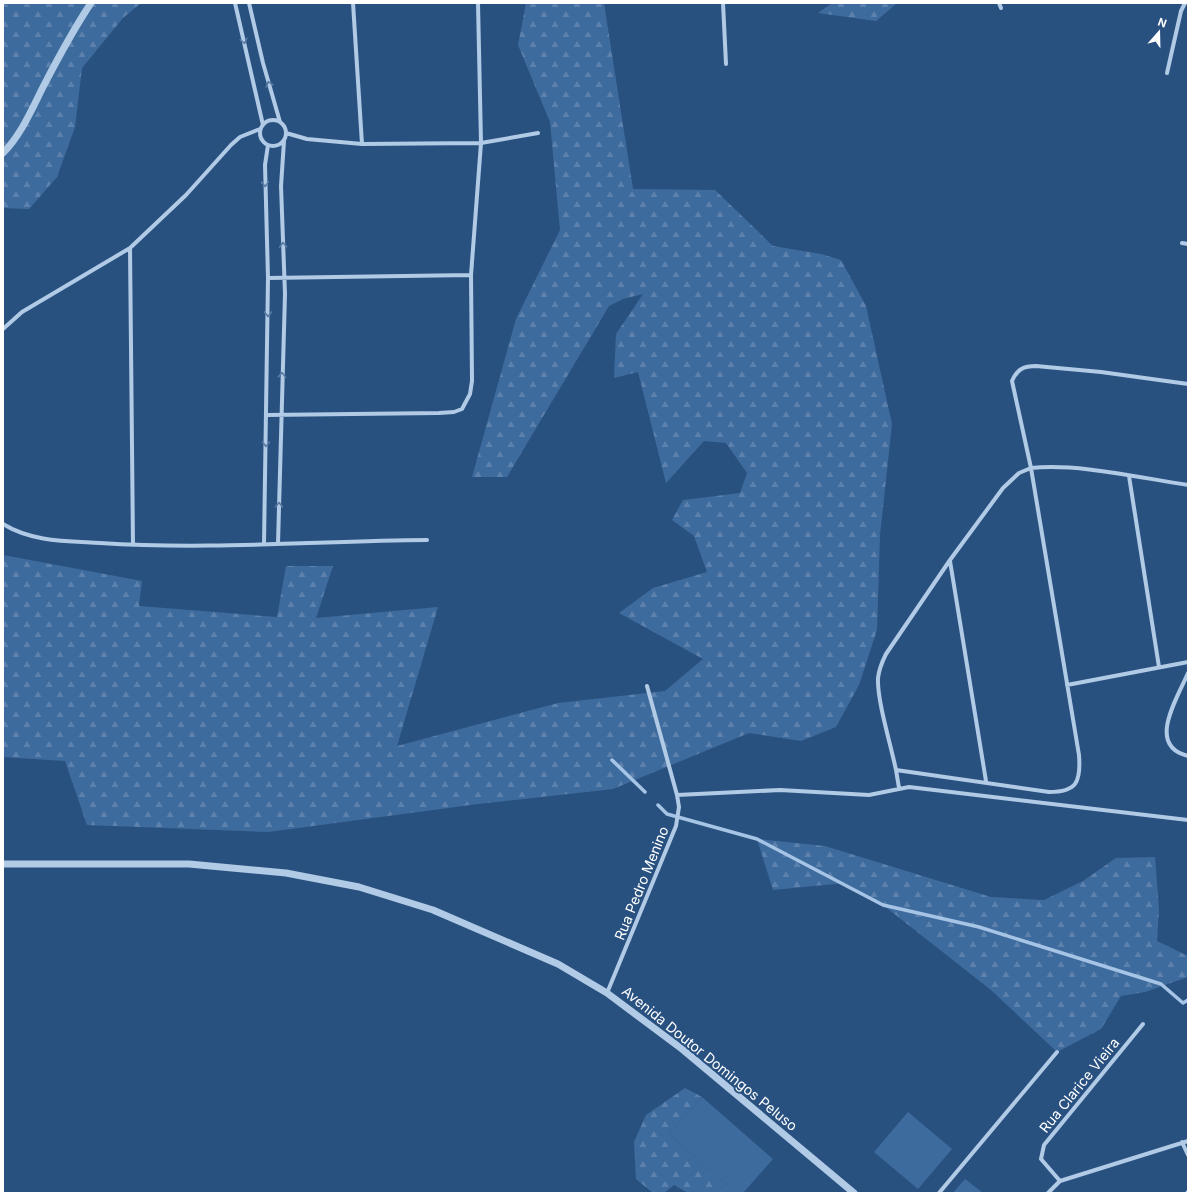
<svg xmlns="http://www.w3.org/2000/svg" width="1191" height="1196" font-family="Inter,sans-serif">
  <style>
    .forest { fill: url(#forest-firs) }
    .park { fill: #3e6b9d }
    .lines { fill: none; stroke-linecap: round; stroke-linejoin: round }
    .stream { stroke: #a6c5e6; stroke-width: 3.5 }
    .minor { stroke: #b1cae5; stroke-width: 4 }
    .tertiary { stroke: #b1cae5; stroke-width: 7 }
    .oneway { stroke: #597ba3 }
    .labels { text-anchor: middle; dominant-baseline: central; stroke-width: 4; stroke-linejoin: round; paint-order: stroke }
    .street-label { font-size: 14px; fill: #fff; stroke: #295180 }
  </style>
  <defs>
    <pattern id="forest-firs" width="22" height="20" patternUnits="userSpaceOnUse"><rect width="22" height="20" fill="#3e6b9d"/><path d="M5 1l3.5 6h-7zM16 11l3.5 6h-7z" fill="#5b81ac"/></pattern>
  </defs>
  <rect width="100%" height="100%" fill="#295180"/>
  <path class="forest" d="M3,3H141L123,18L82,68L75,127L57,177L29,209L3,208Z
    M526,3H604L633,189L715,190L773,246L821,254L841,260L866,306L892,424L880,535L877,630L859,685L836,727L801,741L749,733L613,789L478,804L268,832L87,825L65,761L3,757V555L142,581L139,606L277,617L286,566H333L316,618L438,607L397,746L558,703L665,691L703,659L619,613L653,588L707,572L694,536L672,520L683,500L740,493L747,473L726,443L704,441L666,483L638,372L614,378L616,334L643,294L623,299L609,306L507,477H472L516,319L560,230L550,122L518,45Z
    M832,3H925L896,4L876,21L818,13Z
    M757,839L825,846L991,897L1044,900L1083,881L1116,858L1155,857L1159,909L1157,941L1188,956V977L1145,992L1121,996L1101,1029L1057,1052L991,990L883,905L845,883L773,890Z
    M685,1088L702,1097L669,1134L736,1193H688L674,1185L664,1193H653L636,1179L634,1142L646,1115Z"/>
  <path class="park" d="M702,1097L773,1159L743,1193H736L669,1134Z
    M908,1112L952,1149L918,1189L874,1152Z
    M965,1179L983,1193H953Z"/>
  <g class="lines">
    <path class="stream" d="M612,760L645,792
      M658,805L667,814L757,839L883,905L979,927L1161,984L1183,1003L1188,1000"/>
    <path class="minor" d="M235,3L263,125
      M249,3L263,63L280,122
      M353,3L362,144
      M723,3L726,64
      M999,3L1001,8
      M1167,73L1181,11L1185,3
      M260 133a13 13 0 1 1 26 0a13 13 0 1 1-26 0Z
      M286,133L307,139L362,144L481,143L538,133
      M1182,243L1188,244
      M130,248L133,545
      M268,278L471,275
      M3,329L22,312L130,248L186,195L231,145L240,137L260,129
      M1188,384L1101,372L1036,366C1024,366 1017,369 1012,381L1031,468C1078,463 1140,478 1188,485
      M267,415L439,413L454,412L462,409L470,394L472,381L471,275L481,143L478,3
      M1031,468L1079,755C1081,782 1077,792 1049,792L896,770C891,745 877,701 878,678C879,669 882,662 886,654L950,560L1003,488L1019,473Z
      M1129,476L1159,667
      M3,524C32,542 67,541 100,543C209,550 318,541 427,540
      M264,544L268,278L265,165L268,145
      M278,544L285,294L281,186L284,141
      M950,561L986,781
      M1188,673C1177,699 1146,746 1188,756
      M1067,685L1188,662
      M896,770L899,788
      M677,795L780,790L869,795L909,787L1188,820
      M607,993L676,826L679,807L677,795L647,686
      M1182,1142L1188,1155
      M1060,1181L1041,1159L1044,1145L1143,1024
      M939,1193L1057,1052
      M1048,1193L1060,1181L1188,1141
      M1187,1193L1188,1192"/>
    <path class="tertiary" d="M3,153C21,135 32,109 43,87C58,58 73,30 91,3
      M3,864H189L286,873L359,887L433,910L558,964L607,993L682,1049L854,1193"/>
  </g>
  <defs><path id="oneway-chevron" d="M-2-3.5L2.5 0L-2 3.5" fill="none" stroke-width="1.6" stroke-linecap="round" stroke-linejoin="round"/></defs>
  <g class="oneway">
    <use href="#oneway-chevron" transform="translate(244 41) rotate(77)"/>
    <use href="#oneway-chevron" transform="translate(269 84) rotate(-106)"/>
    <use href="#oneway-chevron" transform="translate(265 184) rotate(88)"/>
    <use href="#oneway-chevron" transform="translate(283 245) rotate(-93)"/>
    <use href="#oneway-chevron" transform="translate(268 314) rotate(90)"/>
    <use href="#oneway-chevron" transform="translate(282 375) rotate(-88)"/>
    <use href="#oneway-chevron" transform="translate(266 444) rotate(91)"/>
    <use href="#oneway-chevron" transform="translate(279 505) rotate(-89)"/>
  </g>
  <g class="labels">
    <g class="street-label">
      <text transform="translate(641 883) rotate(-68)">Rua Pedro Menino</text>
      <text transform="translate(710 1058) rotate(39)">Avenida Doutor Domingos Peluso</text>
      <text transform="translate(1079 1085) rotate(-51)">Rua Clarice Vieira</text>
    </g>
  </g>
  <rect width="1191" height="1196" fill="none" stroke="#ffffff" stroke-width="8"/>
  <g transform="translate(1159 32) rotate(20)" stroke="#295180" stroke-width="3" paint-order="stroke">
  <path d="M0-3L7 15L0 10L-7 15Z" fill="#ffffff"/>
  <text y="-6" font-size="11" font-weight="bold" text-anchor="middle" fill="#ffffff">N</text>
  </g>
</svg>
